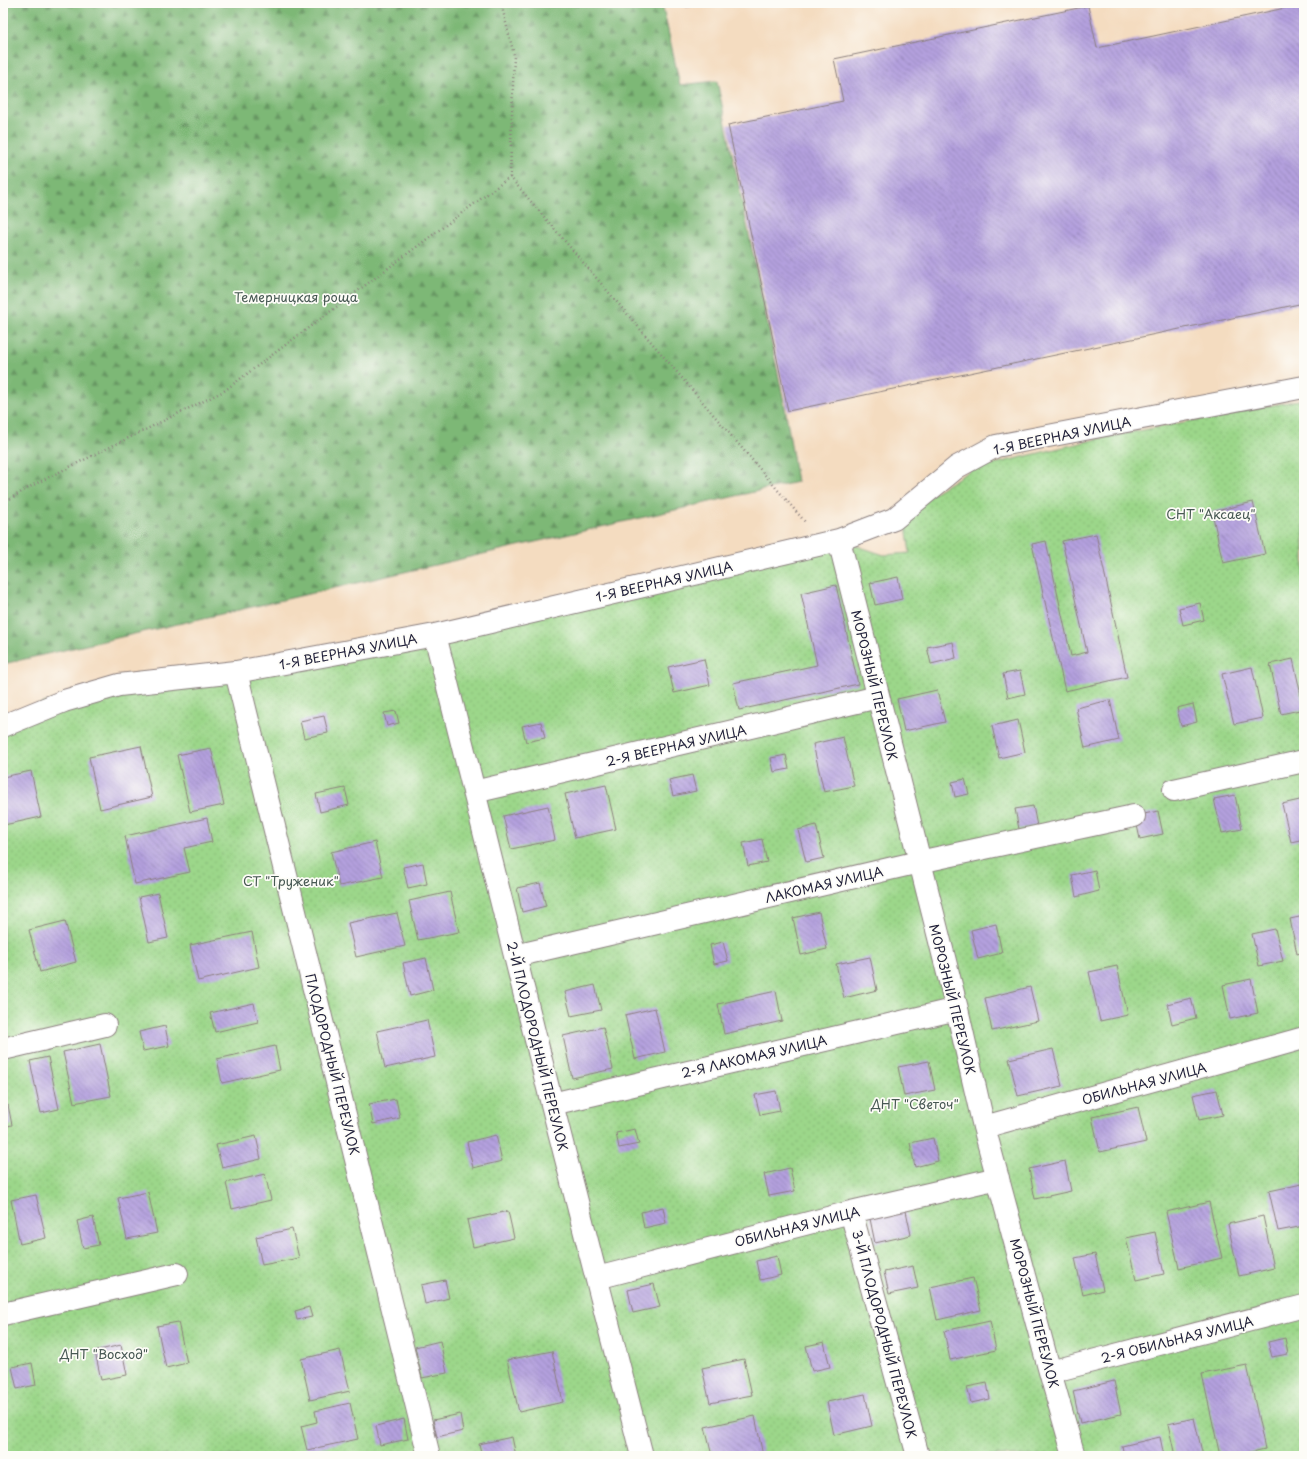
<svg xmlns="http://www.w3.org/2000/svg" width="1307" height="1459" font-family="'Playpen Sans',sans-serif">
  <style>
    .grass { fill: url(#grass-dots); stroke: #5f7c62 }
    .forest { fill: url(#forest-firs); stroke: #506d58 }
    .building { fill: url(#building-back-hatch) }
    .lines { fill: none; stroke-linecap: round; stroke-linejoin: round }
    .street-casing { stroke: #8b7f7e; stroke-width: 24 }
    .path { stroke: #8b7f7e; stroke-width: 2.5; stroke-dasharray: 1 3; stroke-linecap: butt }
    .street { stroke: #fff; stroke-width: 22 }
    .labels { text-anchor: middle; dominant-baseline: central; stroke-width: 3.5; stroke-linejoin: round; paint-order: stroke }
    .park-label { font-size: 13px; fill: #475853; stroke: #fdfcf7 }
    .street-label { font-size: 13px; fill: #22223b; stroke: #fdfcf7 }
  </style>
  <defs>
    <pattern id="grass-dots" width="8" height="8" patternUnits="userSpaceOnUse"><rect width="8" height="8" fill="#9cd78a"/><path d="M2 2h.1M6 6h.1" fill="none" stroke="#86b878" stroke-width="1.8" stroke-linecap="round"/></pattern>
    <pattern id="forest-firs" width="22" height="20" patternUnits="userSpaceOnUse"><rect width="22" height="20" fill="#7db876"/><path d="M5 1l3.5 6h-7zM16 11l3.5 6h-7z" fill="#669562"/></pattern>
    <pattern id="building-back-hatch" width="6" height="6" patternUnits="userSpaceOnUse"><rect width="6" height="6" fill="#b4a0de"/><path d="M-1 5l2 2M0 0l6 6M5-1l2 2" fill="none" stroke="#9282b5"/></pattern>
  </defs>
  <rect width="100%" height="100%" fill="#fdfcf7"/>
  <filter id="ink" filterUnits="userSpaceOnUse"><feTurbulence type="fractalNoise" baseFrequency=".025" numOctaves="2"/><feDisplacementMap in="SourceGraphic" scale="8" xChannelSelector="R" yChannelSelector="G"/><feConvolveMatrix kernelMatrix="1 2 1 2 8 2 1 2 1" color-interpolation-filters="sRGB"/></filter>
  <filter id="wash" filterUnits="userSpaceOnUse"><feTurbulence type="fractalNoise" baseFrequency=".012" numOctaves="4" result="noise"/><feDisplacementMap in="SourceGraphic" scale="16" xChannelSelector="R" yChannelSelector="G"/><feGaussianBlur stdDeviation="0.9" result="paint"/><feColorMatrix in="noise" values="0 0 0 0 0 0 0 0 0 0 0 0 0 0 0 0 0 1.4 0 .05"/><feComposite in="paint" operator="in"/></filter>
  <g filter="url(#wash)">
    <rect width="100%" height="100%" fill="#f4dcc0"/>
    <path class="grass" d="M1304,399V1456H3V726L42,703L431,633L839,540L884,555L910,553L904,511L973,469L1097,439Z"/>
    <path class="forest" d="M3,3H662L680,85L717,81L785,407L797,482L3,664Z"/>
    <g id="blocks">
      <path class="building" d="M685,3H703V4L686,7Z
        M1304,4V303L788,411L728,125L843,101L834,59L1088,6L1097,48Z
        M1253,502L1265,554L1223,563L1212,512Z
        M1096,534L1127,677L1065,691L1032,544L1046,541L1071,656L1087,652L1062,541Z
        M898,577L902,599L875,605L870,583Z
        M836,585L858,684L739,710L733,683L817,665L801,593Z
        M1200,603L1204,620L1183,625L1179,608Z
        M953,642L956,658L931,664L927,647Z
        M704,659L710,685L674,693L668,667Z
        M1293,659L1304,709L1281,714L1270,664Z
        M1252,667L1263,718L1234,724L1222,674Z
        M1020,671L1025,694L1008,698L1003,674Z
        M937,690L945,722L904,731L897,699Z
        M1110,700L1119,740L1085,748L1076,708Z
        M1193,704L1197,722L1181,726L1177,708Z
        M396,711L399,723L387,726L384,713Z
        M324,716L328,733L304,738L300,721Z
        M1018,720L1025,752L999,758L992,726Z
        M541,722L545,738L526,742L522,726Z
        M843,737L854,786L824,792L813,744Z
        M141,746L152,797L100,809L89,757Z
        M211,748L224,805L190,812L177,755Z
        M786,755L789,769L774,772L771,758Z
        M31,771L41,817L4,825L3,777Z
        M692,775L696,791L673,796L669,780Z
        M965,779L969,794L955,797L952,782Z
        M606,785L616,829L575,838L565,794Z
        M345,788L349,805L320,812L316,794Z
        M1235,795L1242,829L1222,833L1214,799Z
        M1304,799V839L1291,842L1282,804Z
        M548,806L555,840L511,849L503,816Z
        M1033,806L1037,826L1019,829L1015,809Z
        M1158,811L1163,834L1140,839L1135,816Z
        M207,818L212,842L184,848L190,872L135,884L125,836Z
        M816,825L824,858L806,862L798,830Z
        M762,839L767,862L748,866L743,843Z
        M375,842L383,877L339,886L331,852Z
        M423,863L427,884L408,888L403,867Z
        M1095,870L1099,891L1076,897L1072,875Z
        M540,883L546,906L522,912L517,888Z
        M450,892L459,932L418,940L409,901Z
        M158,893L168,938L149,942L139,897Z
        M819,912L827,949L801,955L793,918Z
        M397,913L405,946L356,957L348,923Z
        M1304,916V952L1297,954L1290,919Z
        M65,921L76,962L40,972L29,930Z
        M996,924L1002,953L978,959L971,930Z
        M1275,929L1283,961L1259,966L1252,934Z
        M252,932L259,967L198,981L190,945Z
        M723,942L728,961L714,964L710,945Z
        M870,957L877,990L844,998L836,964Z
        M426,958L433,990L410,996L403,963Z
        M1117,966L1128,1015L1100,1021L1089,972Z
        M1251,979L1258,1013L1230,1019L1223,985Z
        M595,985L601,1010L571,1016L565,992Z
        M1030,987L1038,1021L992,1031L985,998Z
        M776,991L782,1021L724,1034L718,1004Z
        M1191,998L1196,1018L1172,1024L1167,1004Z
        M254,1003L258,1022L215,1032L210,1013Z
        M655,1008L665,1052L635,1059L625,1015Z
        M427,1020L435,1057L385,1068L377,1031Z
        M165,1026L169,1046L143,1051L139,1032Z
        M603,1027L613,1069L572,1078L563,1036Z
        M100,1044L111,1096L74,1103L63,1052Z
        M275,1046L280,1070L222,1083L217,1059Z
        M1053,1049L1062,1086L1018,1096L1009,1059Z
        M48,1057L59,1109L41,1113L30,1061Z
        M929,1061L935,1090L904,1096L898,1067Z
        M1217,1090L1223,1115L1199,1120L1193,1095Z
        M776,1091L780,1111L760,1115L755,1095Z
        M396,1099L400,1118L373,1124L369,1104Z
        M8,1105L12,1125L3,1127V1106Z
        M1138,1107L1146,1142L1100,1152L1092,1117Z
        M635,1129L639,1144L619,1148L616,1133Z
        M496,1135L502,1161L473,1168L467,1142Z
        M256,1136L261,1159L222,1168L216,1145Z
        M933,1138L938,1161L915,1167L910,1143Z
        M1065,1161L1071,1191L1035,1199L1029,1169Z
        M790,1168L795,1191L769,1196L764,1174Z
        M265,1174L271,1200L232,1209L226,1183Z
        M1302,1184L1304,1192V1226L1278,1231L1269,1191Z
        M148,1192L157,1233L127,1239L118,1198Z
        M36,1195L46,1238L20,1244L11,1200Z
        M1209,1202L1222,1258L1179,1268L1166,1212Z
        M905,1206L911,1235L875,1243L869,1214Z
        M663,1207L666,1223L644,1228L641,1212Z
        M508,1211L514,1238L473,1247L467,1220Z
        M1263,1216L1274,1268L1239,1276L1228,1224Z
        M93,1217L99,1245L83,1248L77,1221Z
        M292,1229L299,1258L262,1265L256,1237Z
        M1155,1232L1164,1274L1136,1280L1126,1238Z
        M1095,1254L1103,1290L1083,1295L1075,1258Z
        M777,1256L781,1275L760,1280L756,1261Z
        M913,1266L918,1288L889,1294L884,1272Z
        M973,1278L981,1310L937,1320L930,1287Z
        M445,1280L449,1298L425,1304L421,1285Z
        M654,1284L660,1307L633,1313L628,1290Z
        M309,1307L312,1317L297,1320L295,1311Z
        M990,1321L996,1350L950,1360L944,1331Z
        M178,1322L187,1363L166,1368L157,1326Z
        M1285,1338L1288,1354L1272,1357L1268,1342Z
        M440,1341L447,1373L422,1378L415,1347Z
        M824,1342L830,1367L812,1371L806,1346Z
        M121,1345L127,1375L101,1380L95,1351Z
        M340,1350L350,1391L310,1400L301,1359Z
        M552,1351L563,1402L519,1412L507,1360Z
        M744,1359L752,1395L710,1403L702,1368Z
        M32,1363L36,1385L17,1389L12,1367Z
        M1247,1365L1265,1449L1233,1456H1220L1202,1374Z
        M1114,1381L1121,1414L1080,1423L1073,1391Z
        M987,1383L990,1399L971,1403L967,1387Z
        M865,1394L872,1426L834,1435L827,1402Z
        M350,1403L358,1439L307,1450L301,1426L317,1422L315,1411Z
        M460,1414L463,1431L437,1437L433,1420Z
        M755,1416L763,1456H712L705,1427Z
        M1194,1418L1203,1456H1175L1168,1424Z
        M404,1419L408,1439L380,1445L376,1426Z
        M512,1437L516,1456H482L479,1444Z
        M1160,1437L1164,1456H1124L1122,1446Z"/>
    </g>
  </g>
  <g filter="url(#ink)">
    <use href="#blocks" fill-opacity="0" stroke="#8b7f7e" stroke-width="1"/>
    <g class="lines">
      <defs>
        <path id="street" d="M839,540L957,1009L984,1127L1050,1372L1074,1456
          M435,635L552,1104L642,1456
          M236,672L429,1456
          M3,726L64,701L119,685L236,672L435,635L839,540L894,519L957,467L996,446L1304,387
          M1174,790L1304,761
          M474,792L878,697
          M515,956L919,862L1134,816
          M3,1049L105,1025
          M552,1104L957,1009
          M984,1127L1304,1038
          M851,1212L918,1456
          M597,1278L851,1212L998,1178
          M3,1314L177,1274
          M1050,1372L1304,1306"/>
      </defs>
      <use href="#street" class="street-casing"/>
      <path class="path" d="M510,177L806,523
        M3,503L35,484L224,391L510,177L514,55L501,3"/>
      <use href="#street" class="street"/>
    </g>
  </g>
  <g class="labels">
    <g class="park-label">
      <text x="296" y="296">Темерницкая роща</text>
      <text x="1211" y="513">СНТ "Аксаец"</text>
      <text x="291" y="880">СТ "Труженик"</text>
      <text x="915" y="1103">ДНТ "Светоч"</text>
      <text x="104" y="1353">ДНТ "Восход"</text>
    </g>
    <g class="street-label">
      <text transform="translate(1062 435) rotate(-12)">1-Я ВЕЕРНАЯ УЛИЦА</text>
      <text transform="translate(664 581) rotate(-13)">1-Я ВЕЕРНАЯ УЛИЦА</text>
      <text transform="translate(348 651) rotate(-11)">1-Я ВЕЕРНАЯ УЛИЦА</text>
      <text transform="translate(875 685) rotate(76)">МОРОЗНЫЙ ПЕРЕУЛОК</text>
      <text transform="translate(676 745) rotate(-13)">2-Я ВЕЕРНАЯ УЛИЦА</text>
      <text transform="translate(824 884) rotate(-13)">ЛАКОМАЯ УЛИЦА</text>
      <text transform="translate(953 999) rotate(76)">МОРОЗНЫЙ ПЕРЕУЛОК</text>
      <text transform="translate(538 1046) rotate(76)">2-Й ПЛОДОРОДНЫЙ ПЕРЕУЛОК</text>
      <text transform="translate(754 1056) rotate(-13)">2-Я ЛАКОМАЯ УЛИЦА</text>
      <text transform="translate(333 1064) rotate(76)">ПЛОДОРОДНЫЙ ПЕРЕУЛОК</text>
      <text transform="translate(1144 1083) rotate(-15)">ОБИЛЬНАЯ УЛИЦА</text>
      <text transform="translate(797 1226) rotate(-14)">ОБИЛЬНАЯ УЛИЦА</text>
      <text transform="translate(1035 1313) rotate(75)">МОРОЗНЫЙ ПЕРЕУЛОК</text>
      <text transform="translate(885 1334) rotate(75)">3-Й ПЛОДОРОДНЫЙ ПЕРЕУЛОК</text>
      <text transform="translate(1177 1339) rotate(-14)">2-Я ОБИЛЬНАЯ УЛИЦА</text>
    </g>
  </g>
  <rect width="1307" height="1459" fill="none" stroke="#fdfcf7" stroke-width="16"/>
</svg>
